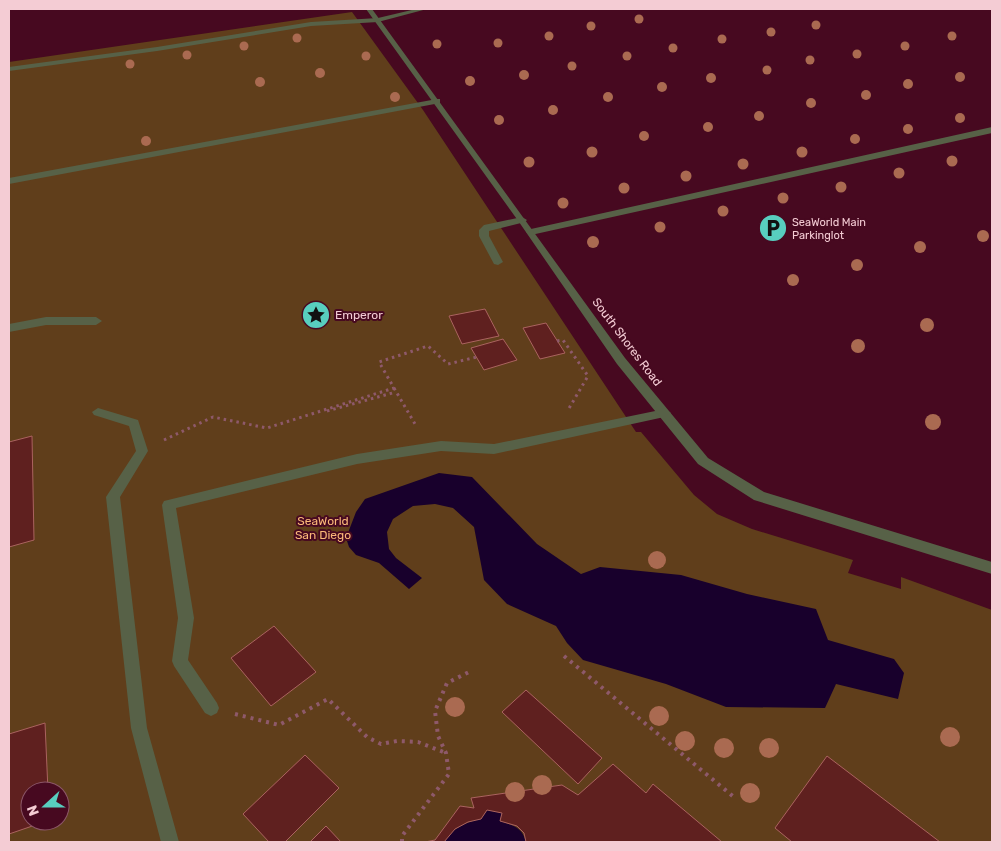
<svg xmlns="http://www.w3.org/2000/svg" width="1001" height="851" font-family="Rubik,sans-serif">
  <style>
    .green { fill: #603e1b; fill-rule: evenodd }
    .water { fill: #18002c }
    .building { fill: #5f201f; stroke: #aa635f }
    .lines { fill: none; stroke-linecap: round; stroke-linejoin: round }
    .path-far1 { stroke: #8e596a; stroke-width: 3; stroke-dasharray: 2.5 4; stroke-linecap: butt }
    .path { stroke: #8e596a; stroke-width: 4; stroke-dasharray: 3 5; stroke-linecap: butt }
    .service { fill: #576147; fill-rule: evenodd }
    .pedestrian { fill: #576147; fill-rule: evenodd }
    .minor { fill: #576147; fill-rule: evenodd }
    .tree { fill: #aa6a51 }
    .labels { text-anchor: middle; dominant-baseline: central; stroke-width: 4; stroke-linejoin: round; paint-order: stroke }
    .far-poi-label { font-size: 11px; fill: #f4ccd4; stroke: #470920; text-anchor: start }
    .poi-label { font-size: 12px; fill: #f4ccd4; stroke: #470920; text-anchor: start }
    .street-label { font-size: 12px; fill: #f4ccd4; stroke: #470920 }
    .park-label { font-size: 12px; fill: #fbb979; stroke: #470920 }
  </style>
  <rect width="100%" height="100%" fill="#470920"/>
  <path class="green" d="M352,12L423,110L636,432H641L694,495L717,514L752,529L853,560L848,573L901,589V577L992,610V842H9V62ZM30,791H60V821H30Z"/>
  <path class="water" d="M439,473L472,477L537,544L581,574L600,567L681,575L747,594L816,609L828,640L894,659L904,673L898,699L836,684L825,708L726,707L666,684L583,660L567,643L556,626L507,604L484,580L474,527L453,508L435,504L413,506L393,519L387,532L389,549L396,558L422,578L409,589L379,563L356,555L349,547L346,538L356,512L365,499Z
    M487,810L502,813L500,821C514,826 522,827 526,842H444C453,828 465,822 481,819Z"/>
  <path class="building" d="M485,309L499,336L462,344L449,316Z
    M546,323L565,353L540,359L523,328Z
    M503,339L517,360L484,370L471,348Z
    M32,436L34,540L9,547V442Z
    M274,626L316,672L271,706L231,658Z
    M526,690L602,758L578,784L502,712Z
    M45,723L48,791H30V821H47L9,834V734Z
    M305,755L339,788L285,842H269L243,814Z
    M827,756L940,842H792L775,828Z
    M613,764L646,793L653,784L722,842H526L524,833L517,826L500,821L502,813L487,810L481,819L468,822L455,829L444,842H425L435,840L460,806L474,808L471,798L562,785L578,795Z
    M326,826L341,842H310Z"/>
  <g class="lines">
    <path class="path-far1" d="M557,341L563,340L588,376L568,410
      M394,388L415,424L418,425
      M327,411L396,392
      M164,440L213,417L267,428L394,388L379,362L428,346L448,364L477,357"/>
    <path class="path" d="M564,656L735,798
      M235,714L279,725L328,699L367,737L381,744L397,741L418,742L446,753
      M402,842V836L449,774L446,753L438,736L435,711L447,683L471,671"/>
    <path class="service" d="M416,9H427L378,22L311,26L157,51L9,71V67L157,47L311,22L378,18Z
      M437,99H440V103L9,184V178Z
      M992,127V133L531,235L526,232L531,229Z
      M522,217L527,220L525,222L489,231V236L503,262L498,265L494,264L479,236V230L484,225Z
      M46,317H96L102,321L96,325H46L9,332V324Z
      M665,409L671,413L669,416L494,454L441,451L357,464L176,508L194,618L188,660L217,703L219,708L217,713L211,716L205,713L174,666L172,661L178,618L162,505L164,501L357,454L441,441L494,444Z"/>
    <path class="pedestrian" d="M98,408L138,420L148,451L120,497L147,728L179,842H161L131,728L106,497L136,451L129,426L94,415L92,412Z"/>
    <path class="minor" d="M366,9H372L625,358L708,458L764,492L992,562V574L754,500L698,464L617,364L519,222Z"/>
  </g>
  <g class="tree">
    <circle cx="639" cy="19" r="4.5"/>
    <circle cx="816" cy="25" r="4.5"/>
    <circle cx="591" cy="26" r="4.5"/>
    <circle cx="771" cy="32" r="4.5"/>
    <circle cx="549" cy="36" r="4.5"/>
    <circle cx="952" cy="36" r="4.5"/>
    <circle cx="297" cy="38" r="4.5"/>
    <circle cx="722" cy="39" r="4.5"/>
    <circle cx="498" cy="43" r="4.5"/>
    <circle cx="437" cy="44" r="4.5"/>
    <circle cx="244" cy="46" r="4.5"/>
    <circle cx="905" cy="46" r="4.5"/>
    <circle cx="673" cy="48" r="4.5"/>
    <circle cx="857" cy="54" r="4.5"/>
    <circle cx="187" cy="55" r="4.5"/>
    <circle cx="366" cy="56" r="4.5"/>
    <circle cx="627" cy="56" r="4.5"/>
    <circle cx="810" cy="60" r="4.5"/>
    <circle cx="130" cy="64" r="4.5"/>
    <circle cx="572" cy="66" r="4.5"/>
    <circle cx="767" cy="70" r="4.5"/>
    <circle cx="320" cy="73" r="5"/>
    <circle cx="524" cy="75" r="5"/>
    <circle cx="960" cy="77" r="5"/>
    <circle cx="711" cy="78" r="5"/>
    <circle cx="470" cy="81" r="5"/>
    <circle cx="260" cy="82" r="5"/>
    <circle cx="908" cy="84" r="5"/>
    <circle cx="662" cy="87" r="5"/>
    <circle cx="866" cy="95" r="5"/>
    <circle cx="395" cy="97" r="5"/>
    <circle cx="608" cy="97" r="5"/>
    <circle cx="811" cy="103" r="5"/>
    <circle cx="553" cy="110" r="5"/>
    <circle cx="759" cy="116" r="5"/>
    <circle cx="960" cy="118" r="5"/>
    <circle cx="499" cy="120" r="5"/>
    <circle cx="708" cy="127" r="5"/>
    <circle cx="908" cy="129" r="5"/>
    <circle cx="644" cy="136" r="5"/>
    <circle cx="855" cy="139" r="5"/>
    <circle cx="146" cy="141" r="5"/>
    <circle cx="592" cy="152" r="5.5"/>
    <circle cx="802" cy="152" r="5.5"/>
    <circle cx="952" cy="161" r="5.5"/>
    <circle cx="529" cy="162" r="5.5"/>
    <circle cx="743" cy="164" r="5.5"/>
    <circle cx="899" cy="173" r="5.5"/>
    <circle cx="686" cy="176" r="5.5"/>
    <circle cx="841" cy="187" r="5.5"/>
    <circle cx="624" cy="188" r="5.5"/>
    <circle cx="783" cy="198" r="5.5"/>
    <circle cx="563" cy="203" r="5.5"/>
    <circle cx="723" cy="211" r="5.5"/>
    <circle cx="660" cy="227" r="5.5"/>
    <circle cx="983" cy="236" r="6"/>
    <circle cx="593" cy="242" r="6"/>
    <circle cx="920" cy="247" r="6"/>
    <circle cx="857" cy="265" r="6"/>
    <circle cx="793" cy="280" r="6"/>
    <circle cx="927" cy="325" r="7"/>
    <circle cx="858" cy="346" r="7"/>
    <circle cx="933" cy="422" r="8"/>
    <circle cx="657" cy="560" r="9"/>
    <circle cx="455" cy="707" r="10"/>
    <circle cx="659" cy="716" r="10"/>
    <circle cx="950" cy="737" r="10"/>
    <circle cx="685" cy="741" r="10"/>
    <circle cx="724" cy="748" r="10"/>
    <circle cx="769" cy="748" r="10"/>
    <circle cx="542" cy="785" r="10"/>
    <circle cx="515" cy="792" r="10"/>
    <circle cx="750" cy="793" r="10"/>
  </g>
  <defs>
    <symbol id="parking-disc" viewBox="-11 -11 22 22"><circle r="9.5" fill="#58cebf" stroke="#470920"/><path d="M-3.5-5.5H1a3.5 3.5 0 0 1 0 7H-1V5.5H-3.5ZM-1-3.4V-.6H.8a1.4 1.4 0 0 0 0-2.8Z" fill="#111"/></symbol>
    <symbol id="sight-disc" viewBox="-11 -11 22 22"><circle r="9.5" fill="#58cebf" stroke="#470920"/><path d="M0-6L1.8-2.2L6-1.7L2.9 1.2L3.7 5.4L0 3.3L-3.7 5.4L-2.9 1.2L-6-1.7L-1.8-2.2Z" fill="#111"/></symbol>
  </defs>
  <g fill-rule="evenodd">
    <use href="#parking-disc" x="757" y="212" width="32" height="32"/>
    <use href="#sight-disc" x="300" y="299" width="32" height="32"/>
  </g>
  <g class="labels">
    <g class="far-poi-label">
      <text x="792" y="222">SeaWorld Main<tspan x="792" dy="13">Parkinglot</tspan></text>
    </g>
    <g class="poi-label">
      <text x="335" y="315">Emperor</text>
    </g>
    <g class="street-label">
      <text transform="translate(627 342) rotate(53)">South Shores Road</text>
    </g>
    <g class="park-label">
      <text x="323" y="521">SeaWorld<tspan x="323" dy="14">San Diego</tspan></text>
    </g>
  </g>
  <rect width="1001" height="851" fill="none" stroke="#f4ccd4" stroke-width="20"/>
  <g transform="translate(45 806) rotate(249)"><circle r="24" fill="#470920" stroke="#8c5768"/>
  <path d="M0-4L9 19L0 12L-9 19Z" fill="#58cebf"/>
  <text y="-8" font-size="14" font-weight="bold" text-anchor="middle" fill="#f4ccd4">N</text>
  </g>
</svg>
